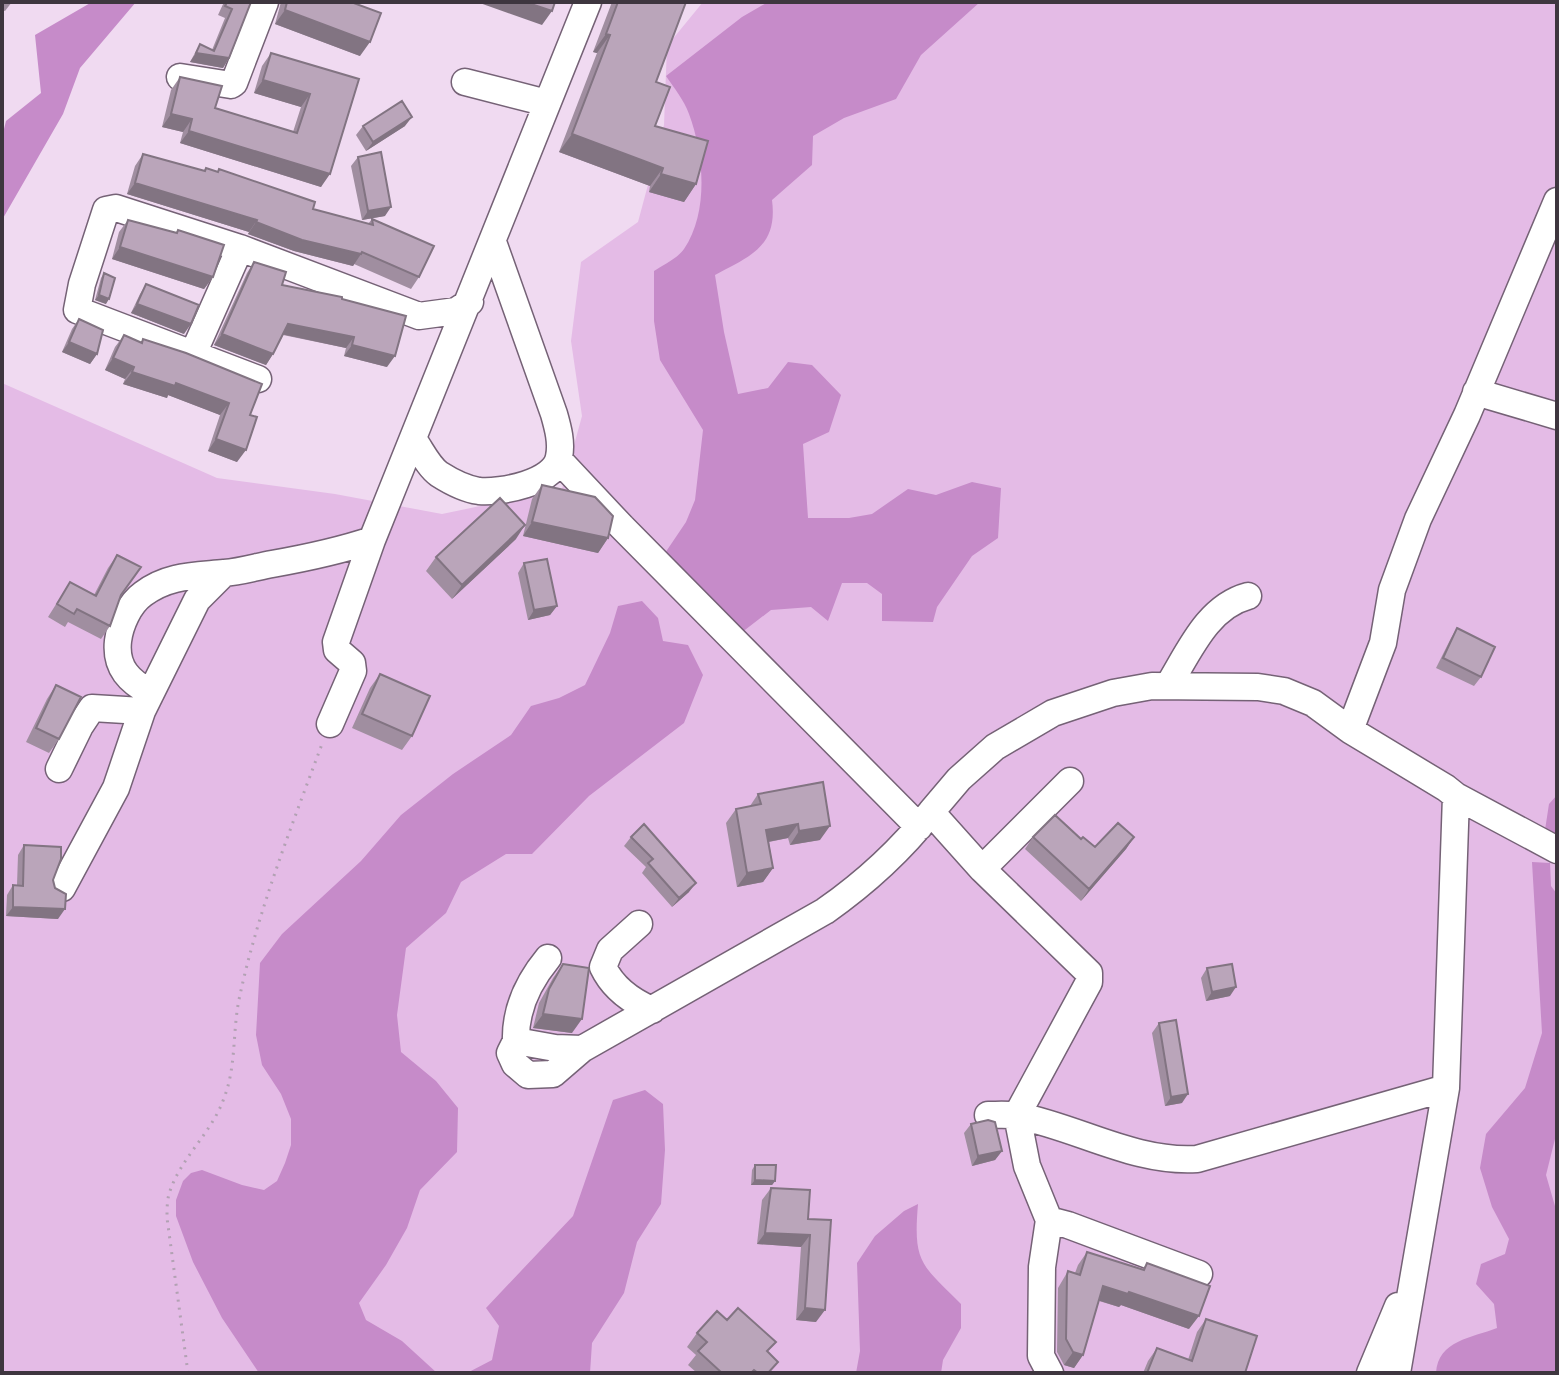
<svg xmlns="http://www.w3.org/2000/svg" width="1559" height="1375" font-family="'IBM Plex Sans',sans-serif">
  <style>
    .green { fill: #e4bbe6 }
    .water { fill: #c68bc9 }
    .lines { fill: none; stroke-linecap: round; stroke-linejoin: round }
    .minor-casing { stroke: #756276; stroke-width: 29 }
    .path { stroke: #b2a1b3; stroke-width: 3; stroke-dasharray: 2 6; stroke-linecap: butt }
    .minor { stroke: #fff; stroke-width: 26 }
    .wall { fill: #a08ea0 }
    .shaded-wall { fill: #827482 }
    .building { fill: #baa5ba; stroke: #827482; stroke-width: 2 }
  </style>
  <rect width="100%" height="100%" fill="#f0daf1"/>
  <path class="green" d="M703,2H1557V1373H2V383L217,478L335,494L442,514L562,489L582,416L571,341L581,262L638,222L664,125L667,46Z"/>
  <path class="water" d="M92,2H136L80,68L63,114L2,220V137L6,121L41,93L35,35Z
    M768,2H980L921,55L896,99L844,118L813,136L812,165L772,200C778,247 750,256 715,275L724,332L738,394L768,388L788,362L812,365L841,395L829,432L803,444L808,518H849L872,514L908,489L936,495L972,482L1001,488L998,538L972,556L937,607L933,622L882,621V594L867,583H842L828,621L811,607L771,610L741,633L659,562L686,522L695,500L703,430L660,360L654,321V271C663,265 678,258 684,249C709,212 704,154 689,114C684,100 674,88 666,76L742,17Z
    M642,601L658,618L663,641L688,645L703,675L684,723L589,796L532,854H506L461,882L446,913L406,948L397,1015L401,1052L436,1081L458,1108L457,1152L420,1190L407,1228L386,1265L359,1303L366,1320L402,1341L437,1373H259L222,1318L193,1262L176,1216V1200L183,1181L191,1173L202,1170L242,1185L264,1190L277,1181L285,1163L291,1145V1119L281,1094L262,1065L256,1035L260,963L282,934L361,861L401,815L453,774L511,735L531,706L559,698L585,685L610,633L618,606Z
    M1557,795V842L1545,830L1549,804Z
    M1532,862L1550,863L1551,886L1557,894V1131L1546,1175L1557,1213V1370L1552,1373H1436C1438,1340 1472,1338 1497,1328L1494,1304L1476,1284L1481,1264L1505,1254L1509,1239L1492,1207L1480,1168L1486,1134L1525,1088L1542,1033Z
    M645,1090L663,1104L665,1150L661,1204L637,1242L624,1293L592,1343L590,1373H467L492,1360L499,1326L486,1308L573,1216L613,1100Z
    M918,1204C913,1263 921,1264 961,1304V1328L943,1360L941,1373H856L860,1351L857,1263L875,1236L904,1211Z"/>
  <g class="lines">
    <defs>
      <path id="minor" d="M180,77L231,85L234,83L265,2
        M465,82L547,103
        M193,354L240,248
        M258,379L77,310L82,284L106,210L116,208L240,248L419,316L456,311L470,302
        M1476,392L1557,416
        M413,439C421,450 428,466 439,474C450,481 465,489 479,491C500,493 555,483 559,457C562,443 558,428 554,414L493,242
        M559,460L622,527L919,827
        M1168,686C1189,652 1207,607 1248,596
        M151,693C130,682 115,668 118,641C120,625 129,604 143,594C168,575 194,576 224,573C240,572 256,567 272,564C306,558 339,551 372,540
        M330,724L353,671L352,663L337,650L336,642L372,540L588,2
        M1350,730L1383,643L1392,590L1418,519L1467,415L1557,201
        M59,769L80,726L92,708L142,711
        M1070,781L982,869L931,812L959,779L995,747L1053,713L1113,693L1152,686L1258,687L1284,691L1313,703L1350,730L1446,788L1456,796L1557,850
        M982,869L1089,973V982L1017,1115L1027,1166L1049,1220
        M62,888L116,788L142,711L197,600L224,573
        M639,924L610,950L603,967C613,988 631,1001 652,1010
        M516,1041C515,1010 529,981 548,958
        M582,1049L555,1048L516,1041L510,1053L515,1064L528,1075L553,1074L582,1049L825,911C865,883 901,850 931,812
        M988,1115C998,1115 1009,1114 1019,1116C1079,1128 1135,1163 1197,1159L1446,1088
        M1050,1373L1041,1356L1042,1267L1049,1220L1068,1225L1199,1274
        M1370,1373L1398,1306
        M1397,1373L1446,1088L1456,796"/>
    </defs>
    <use href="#minor" class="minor-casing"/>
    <path class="path" d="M188,1373L167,1218C167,1210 167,1201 169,1194C180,1158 212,1133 224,1098C237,1065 232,1029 240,995C258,911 292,825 322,744"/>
    <use href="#minor" class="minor"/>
  </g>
  <path class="wall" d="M2,2H12L5,11L2,10Z
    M224,2H251L229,58L223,68L190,62L200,44L212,50L225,18L218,15Z
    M281,2H351L360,56L275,24Z
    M612,2H686L656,82L655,126L696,184L684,202L649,192L650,186L559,152L597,53L593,52Z
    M271,53L359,79L321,187L180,143L183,132L162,127L171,90L180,77L215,108L293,132L301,107L254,93L262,66Z
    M363,126H405L366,151L356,135Z
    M143,154L204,171L206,168L217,172L219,169L313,209L368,224L372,219L419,277L411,289L354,264L353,266L294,251L248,234L249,232L127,194L135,166Z
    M358,157L385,216L362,220L351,166Z
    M128,220L176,233L178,230L213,277L204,289L112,259L119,232Z
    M254,262L282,285L342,299L387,367L344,356L346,348L283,335L273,354L266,365L214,345L247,273Z
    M104,273L106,304L95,300L101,278Z
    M146,284L184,334L131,313L140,294Z
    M79,319L97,354L90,364L62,352L72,329Z
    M124,335L141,342L143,339L250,415L237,462L208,451L220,415L168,395L167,398L123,384L125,379L105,370L115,347Z
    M542,485L608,538L598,553L523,536L532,499Z
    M516,539L452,599L426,571L436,557Z
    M117,555L121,595L110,626L101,639L68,622L65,627L48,617L70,582L94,595L108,568Z
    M524,563L557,606L550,615L528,620L518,573Z
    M1457,628L1481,677L1474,686L1436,668L1451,638Z
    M380,674L412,736L402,750L352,728L370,688Z
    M56,685L59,739L49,753L26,742L47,699Z
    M758,794L820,840L790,845L788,838L769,842L773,868L763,882L737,887L726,823L736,809L750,806Z
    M631,837L689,892L672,907L642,873L646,867L624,846Z
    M1033,837L1081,839L1095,847L1134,837L1126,849L1081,901L1025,849Z
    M24,845L53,880L58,919L6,916L7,895L13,885H17L18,855Z
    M563,964L572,1033L533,1028L539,1003L553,978Z
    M1207,968L1230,996L1206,1001L1201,978Z
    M1159,1023L1182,1103L1165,1106L1152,1033Z
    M971,1124L1002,1151L995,1160L972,1166L964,1133Z
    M755,1165L775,1181L772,1185H751L752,1170Z
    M771,1188L808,1219L816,1322L796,1320L801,1247L757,1244L762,1200Z
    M1087,1252L1142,1270L1147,1263L1189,1329L1121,1305L1119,1307L1099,1301L1083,1355L1074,1368L1064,1365L1057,1352L1058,1288L1068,1271L1075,1273L1078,1265Z
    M1206,1319L1245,1373H1143L1148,1361L1157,1348L1188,1360L1197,1332Z
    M727,1320L769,1352L770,1373H697L688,1365L696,1355L687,1347L697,1333Z"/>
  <path class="shaded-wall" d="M477,2H525L552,11L542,25Z
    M285,10L370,42L360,56L275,24Z
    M606,34L610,35L597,53L593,52Z
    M196,53L229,58L223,68L190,62Z
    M263,80L310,94L301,107L254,93Z
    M171,114L192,119L183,132L162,127Z
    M412,117L405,126L366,151L373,142Z
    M189,131L330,174L321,187L180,143Z
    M572,134L663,168L650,186L559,152Z
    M661,174L696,184L684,202L649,192Z
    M135,183L257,220L249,232L127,194Z
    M391,207L385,216L362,220L368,211Z
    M256,222L361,254L353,266L294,251L248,234Z
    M120,247L213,277L204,289L112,259Z
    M99,295L109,299L106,304L95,300Z
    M137,304L191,324L184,334L131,313Z
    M288,324L354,337L346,348L281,334Z
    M222,334L273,354L266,365L214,345Z
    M69,342L97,354L90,364L62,352Z
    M352,345L395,356L387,367L344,356Z
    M113,358L134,367L125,379L105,370Z
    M132,372L176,383L229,403L220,415L168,395L167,398L123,384Z
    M216,439L246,450L237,462L208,451Z
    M532,522L608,538L598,553L523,536Z
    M525,525L516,539L452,599L462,585Z
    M557,606L550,615L528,620L534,610Z
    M798,824L788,838L757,844L766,830Z
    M830,826L820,840L790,845L799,831Z
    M1134,837L1126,849L1081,901L1089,889Z
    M773,868L763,882L737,887L747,873Z
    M696,883L689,892L672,907L679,898Z
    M13,907L65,909L58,919L6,916Z
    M1236,987L1230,996L1206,1001L1212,992Z
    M543,1014L582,1019L572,1033L533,1028Z
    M1188,1094L1182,1103L1165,1106L1171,1097Z
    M1002,1151L995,1160L972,1166L978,1156Z
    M755,1180L775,1181L772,1185H751Z
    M765,1233L810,1235L801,1247L757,1244Z
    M1103,1286L1129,1292L1199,1316L1189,1329L1121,1305L1119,1307L1094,1299Z
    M805,1308L825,1310L816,1322L796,1320Z
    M1073,1352L1083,1355L1074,1368L1064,1365Z"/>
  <path class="building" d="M227,2H251L229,58L196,53L200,44L214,51L232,9L225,6Z
    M287,2H351L381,13L370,42L285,10Z
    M525,2H555L552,11Z
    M618,2H686L656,82L670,87L655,126L708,141L696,184L661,174L663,168L572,134L610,35L606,34Z
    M271,53L359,79L330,174L189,131L192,119L171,114L180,77L222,86L215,108L297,133L310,94L263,80Z
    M402,101L412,117L373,142L363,126Z
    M381,152L391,207L368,211L358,157Z
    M143,154L205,171L206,168L218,172L219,169L315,202L313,209L373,225L372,219L434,246L419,277L362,252L361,254L302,240L256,222L257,220L135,183Z
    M128,220L177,233L178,230L224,245L213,277L120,247Z
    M254,262L286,272L282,285L342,297V299L406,316L395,356L352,345L354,337L288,324L273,354L222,334Z
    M104,273L115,278L109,299L99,295Z
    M146,284L199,305L191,324L137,304Z
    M79,319L103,330L97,354L69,342Z
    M124,335L142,343L143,339L186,353L262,384L250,415L257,417L246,450L216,439L229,403L176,383L175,386L132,372L134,367L113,358Z
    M542,485L595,497L613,516L608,538L532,522Z
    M500,498L525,525L462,585L436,557Z
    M117,555L141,567L121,595L110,626L77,609L74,614L57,604L70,582L96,596Z
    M547,559L557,606L534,610L524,563Z
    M1457,628L1495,647L1481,677L1443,658Z
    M380,674L430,696L412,736L362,714Z
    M56,685L81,697L59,739L36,728Z
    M823,782L830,826L799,831L798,824L766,830L773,868L747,873L736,809L761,804L758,794Z
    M1055,815L1081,839L1083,837L1095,847L1118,823L1134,837L1089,889L1033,837Z
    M644,824L696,883L679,898L648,863L653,859L631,837Z
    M24,845L61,847V859L53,880L55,888L66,894L65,909L13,907V885L23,886Z
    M563,964L589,968L582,1019L543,1014L549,989Z
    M1232,964L1236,987L1212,992L1207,968Z
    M1176,1020L1188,1094L1171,1097L1159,1023Z
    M988,1120L995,1122L1002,1151L978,1156L971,1124Z
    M755,1165H776L775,1181L755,1180Z
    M771,1188L810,1190L808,1219L831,1220L825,1310L805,1308L810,1235L765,1233Z
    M1087,1252L1144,1270L1147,1263L1210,1286L1199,1316L1129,1292L1128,1294L1103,1286L1083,1355L1073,1352L1066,1339L1067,1275L1068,1271L1080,1275Z
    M738,1308L776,1342L767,1351L778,1362L768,1373H758L754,1370L751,1373H722L698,1351L707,1342L697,1333L717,1311L727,1320Z
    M1206,1319L1257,1336L1245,1373H1147L1157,1348L1192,1361Z"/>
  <rect width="1559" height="1375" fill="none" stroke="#3e363f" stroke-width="8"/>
</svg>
